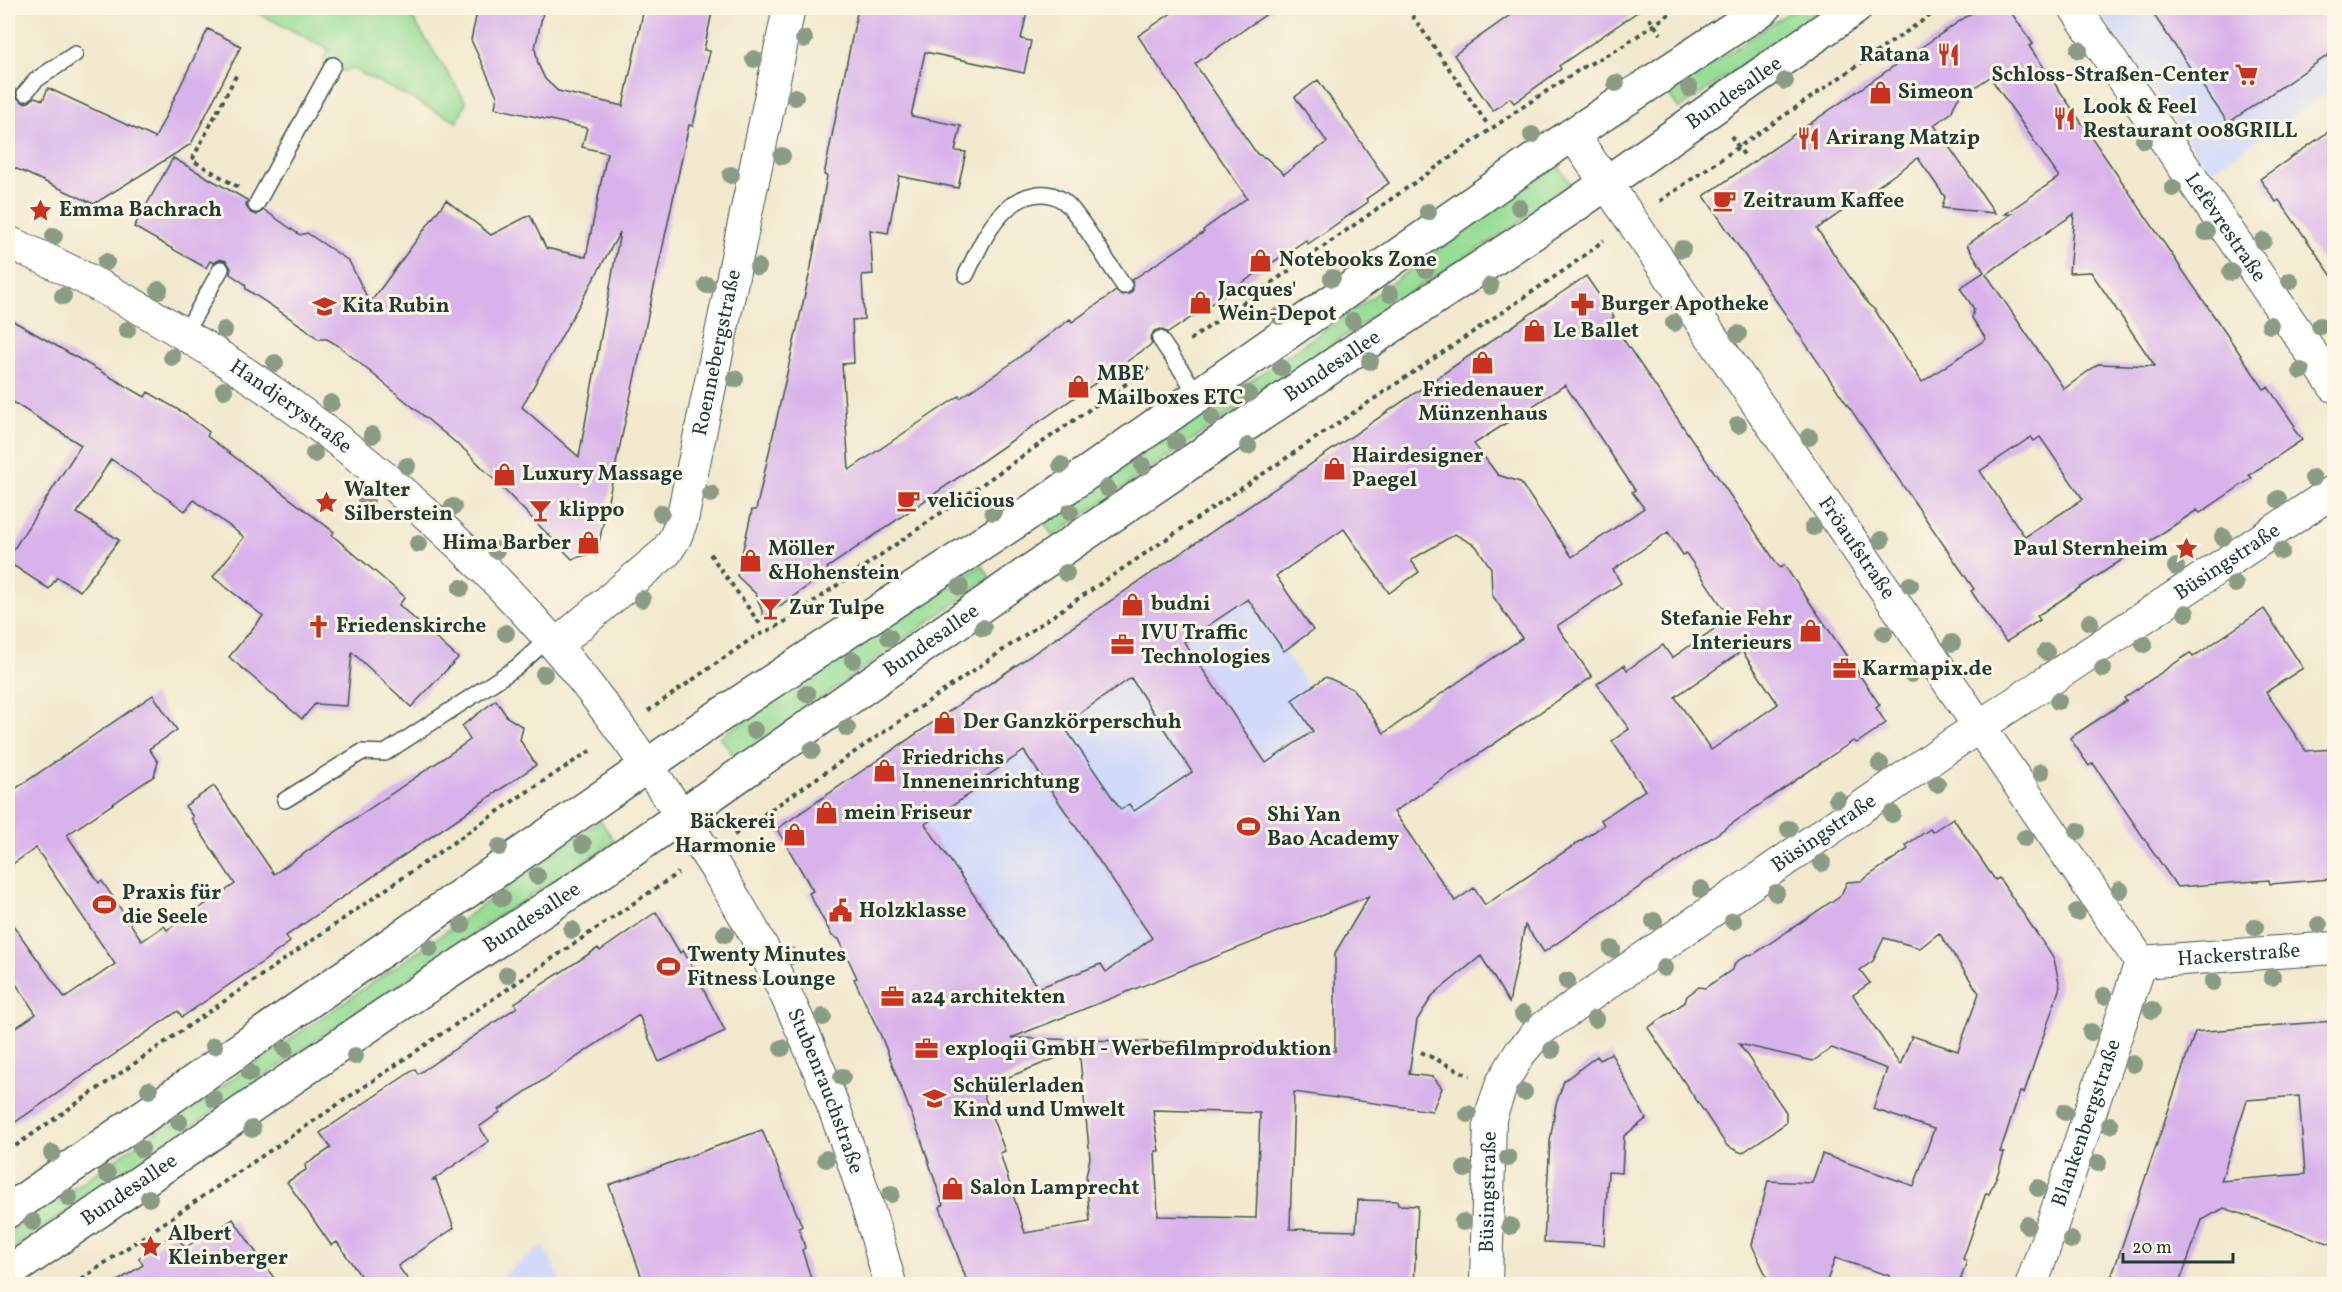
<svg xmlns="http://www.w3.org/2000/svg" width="2342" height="1292" font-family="Vollkorn,serif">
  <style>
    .built { fill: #d1d9f9 }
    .green { fill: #97dd96; stroke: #5b8d65; stroke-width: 1.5 }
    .building { fill: #d8b2eb; fill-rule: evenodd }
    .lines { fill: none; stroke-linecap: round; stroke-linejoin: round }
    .service-casing { stroke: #3e574b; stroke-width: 18 }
    .minor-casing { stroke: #3e574b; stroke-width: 34 }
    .tertiary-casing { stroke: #3e574b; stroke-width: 36 }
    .path { stroke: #3e574b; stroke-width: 4; stroke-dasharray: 4.5 4.5; stroke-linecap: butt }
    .service { stroke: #fff; stroke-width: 15 }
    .minor { stroke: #fff; stroke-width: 32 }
    .tertiary { stroke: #fff; stroke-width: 33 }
    .tree { fill: #8b9c84 }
    .labels { text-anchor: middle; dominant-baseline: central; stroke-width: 6; stroke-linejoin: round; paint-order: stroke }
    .poi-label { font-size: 21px; font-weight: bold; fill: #1f3d34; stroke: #fcf5e5; text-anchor: start }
    .street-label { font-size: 21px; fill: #1f3d34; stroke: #fcf5e5 }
  </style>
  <rect width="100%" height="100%" fill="#fcf5e5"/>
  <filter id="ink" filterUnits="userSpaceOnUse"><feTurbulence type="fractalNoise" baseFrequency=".0167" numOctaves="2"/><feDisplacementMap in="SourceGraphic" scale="12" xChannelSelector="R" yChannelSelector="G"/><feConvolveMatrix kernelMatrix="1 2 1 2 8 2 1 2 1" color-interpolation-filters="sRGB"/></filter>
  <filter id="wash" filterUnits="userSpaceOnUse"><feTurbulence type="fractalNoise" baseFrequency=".008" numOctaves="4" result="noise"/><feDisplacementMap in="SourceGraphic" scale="24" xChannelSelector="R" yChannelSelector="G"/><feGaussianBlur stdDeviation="1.35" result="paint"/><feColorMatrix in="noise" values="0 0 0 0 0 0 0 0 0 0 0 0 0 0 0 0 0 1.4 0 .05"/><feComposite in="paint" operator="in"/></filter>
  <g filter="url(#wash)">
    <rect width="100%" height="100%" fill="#f1e8cd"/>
    <path class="built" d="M2097,8H2334V88L2210,172Z
      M1206,537L1390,807L1392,815L1395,814L1430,865L1406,881L899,1081L854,979L857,978L842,945L837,939L832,936L809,893Z
      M544,1245L562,1284H508L502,1276Z"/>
    <path class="green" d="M248,8H406L466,102L457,122L353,69L343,71L323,60L329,49Z
      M1796,8H1824L1679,109L1668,93Z
      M1554,167H1559L1570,183C1566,196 1483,246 1467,256C1327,345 1190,442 1053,536L1044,523L1365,302Z
      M982,565L990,578L736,759L720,737Z
      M600,820L615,842L494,919L8,1252V1233L426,946Z"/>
    <g id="blocks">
      <path class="building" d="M478,8H544L535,48L538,64L545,79L558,91L623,106L644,8H713L704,50L710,51L693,126L689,125L597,552L572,559L467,452L339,346L327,339H318L305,328L246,289L245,284L230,274L231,268L226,261L220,259L214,263L210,261L206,268L134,227L173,158L247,200L246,206L251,213L257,215L264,210L300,235L307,233L349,261L370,303L446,200L491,235L530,215L546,248L586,257L607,153L582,147L587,128L495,108L497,96L471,40ZM620,232L579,457L522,407Z
        M858,8H1028L1021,39L1031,41L1024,73L925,52L911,116L961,126L955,151L966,152L958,188L899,176L888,233L870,230L873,274L862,275L864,319L852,320L854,363L842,364L849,470L959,396L960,398L1009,365L1070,319L1072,322L1116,291L1120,295L1129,294L1133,290L1132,280L1204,232L1203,230L1247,198L1138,36L1179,8H1275L1195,64L1257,154L1266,158L1284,174L1327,142L1295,97L1318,80L1389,183L1366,199L1368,202L1308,244L1306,240L1168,333L1160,329L1154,331L1150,339L1152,344L827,568L829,571L764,617L756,594L737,576L752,510H756L811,267L827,176L824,175Z
        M1520,8H1643L1559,66L1561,69L1514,103L1510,98L1493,111L1454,55Z
        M1979,8H2008L2033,44L2029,46L2264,389L2268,387L2295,426L2293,428L2302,440L2249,475L2252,478L2200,513L2197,510L2037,616L2040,620L2006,642L1971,591L1974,589L1704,196ZM1990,77L2059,177L2005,214H2011L1967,245L1984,272L1960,288L1974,309L1972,318L1986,339L1922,382L1875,310L1868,304L1817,229L1918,158L1945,197L1942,208L1995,213L1934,125L1951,113L1957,99ZM2074,214L2069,273L2091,272L2155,366L2098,364L2064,389L1986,274ZM2031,437L2034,441L2040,437L2083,499L2025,537L1980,471Z
        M2149,8H2334V51L2228,123Z
        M208,29L241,46L191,144L94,204L8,165V87L16,90V97L24,103L29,102L35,97L43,100L48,88L155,138Z
        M2334,128V279L2279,200L2276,202L2260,179Z
        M1586,276L1614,317L1610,320L1780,568L1784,565L1822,620L1880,705L1876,708L1886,723L1857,743L1853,741L1544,952L1525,925L1509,1003L1481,956L1433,995L1417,1020L1409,1074L1433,1077L1442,1088L1432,1111L1294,1092L1290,1229L1356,1231L1358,1200L1397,1201L1398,1205L1418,1206L1414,1284L1307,1283V1284H968L940,1207L943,1205L922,1142L882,1038L854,979L857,978L839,939L832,936L809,893L813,891L777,829ZM1565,385L1635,490L1632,492L1644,508L1572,557L1520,482L1498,475L1474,444ZM1344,529L1389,593L1419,572L1411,560L1455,534L1476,546L1491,568L1492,595L1522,638L1384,733L1353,689L1326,677L1292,700L1313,731L1266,763L1184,642L1248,599L1284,651L1313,630L1276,576ZM1668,532L1683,555L1686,553L1730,618L1672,658L1663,645L1627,670L1624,665L1597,684L1629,729L1612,741L1645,790L1601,820L1604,825L1485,905L1474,888L1455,901L1394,812L1592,677L1557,626L1621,583L1613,570ZM1742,651L1778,704L1711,750L1675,697ZM1131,678L1192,772L1134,811L1129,804L1121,810L1063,725ZM1024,751L1152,938L1106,972L1101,964L1038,988L925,824L974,791L971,787ZM1369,896L1335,953V1051L1275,1050L1274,1045L1011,1038ZM1079,1049L1090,1158L1086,1176L1090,1222L1025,1233L1000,1153L1005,1151L981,1088ZM1153,1110L1260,1113L1256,1218L1158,1216L1155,1151H1159Z
        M8,318L145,397L148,392L184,413L209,432L207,436L334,532L332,535L405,597L399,605L458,658L411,707L352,652L347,706L315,704L302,719L229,657L263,616L213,577L244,537L194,500L185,511L111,459L77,513L119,540L80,591L57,577L49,589L8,562V558L81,445L8,399Z
        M2264,609L2303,668L2266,692L2306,751L2334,749V875H2330V879L2270,884L2269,880L2177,887L2093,763L2089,766L2070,738L2126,701L2124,698L2190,653L2193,657Z
        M153,695L177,730L149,749L158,762L154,776L67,835L99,883L102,881L142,941L164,926L167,930L235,884L191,818L193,817L185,806L214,786L274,874L470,740L462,726L496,700L507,717L523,727L520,740L536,765L286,936L290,942L264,961L182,1017L178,1011L8,1127V1033L36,1014L8,972V918L65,998L115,964L36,848L8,867V794Z
        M1953,818L1995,880L1999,878L2054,959L2060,987L2024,1093L2020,1092L2000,1152L2004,1153L1998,1173L1989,1194L1986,1193L1963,1259L1967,1261L1959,1284H1887L1890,1276L1835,1258L1826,1284H1770L1752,1245L1768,1181L1812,1183L1822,1154L1914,1186L1934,1129L1873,1109L1887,1069L1832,1048L1813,1061L1739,1044L1786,1112V1123L1742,1153L1727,1146L1648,1028L1685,1002L1687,996L1699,987L1705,988L1733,969L1735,963L1747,955L1754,954L1841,895L1847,882L1861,881L1908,849L1906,845L1930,829L1932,832ZM1939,933L1979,993L1958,1051L1912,1036L1900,1065L1853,995L1870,983L1860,970L1873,961L1884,938L1920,948Z
        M656,912L680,953L683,950L725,1031L659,1062L639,1015L499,1110L500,1112L479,1127L489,1141L433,1180H436L454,1228L398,1266L411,1284H366L337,1242L331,1245L287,1182L306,1170L305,1165L331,1148L320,1133L415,1069L418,1074L517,1007L515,1003L541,985L598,948L600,951Z
        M2334,1021V1245L2224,1208L2202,1220L2179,1284H2109L2195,1032ZM2299,1096L2305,1174L2221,1181L2247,1100Z
        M1611,1053L1646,1119L1624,1136L1622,1173L1608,1172L1604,1245L1544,1242L1550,1141L1556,1104L1564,1081L1597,1056L1600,1060Z
        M762,1130L802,1226L799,1228L805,1248L802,1250L813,1284H644L609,1185Z
        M233,1219L278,1284H113L143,1265L139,1258L175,1233L185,1248L211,1230L216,1231Z"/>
    </g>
  </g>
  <g filter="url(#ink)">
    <use href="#blocks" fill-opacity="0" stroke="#3e574b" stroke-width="1.5"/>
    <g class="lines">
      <defs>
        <path id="service" d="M25,93L36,80L75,54
          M256,205L333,65
          M966,275C976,255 985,232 1001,215C1019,195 1048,184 1069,206C1089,229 1106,261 1124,286
          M184,335L221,269
          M1160,339L1198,395
          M285,800L362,752L385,753L517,667L549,638"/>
        <g id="minor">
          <path id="s1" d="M2075,8L2334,386"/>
          <path id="s2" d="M1573,135L2141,962"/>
          <path id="s3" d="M8,242C194,323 387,461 525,611C578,669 623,731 668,796C701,845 734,894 762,947C818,1053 859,1168 890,1284"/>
          <path id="s4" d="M556,645L666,552L675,538L682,520L789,8"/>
          <path id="s5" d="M2141,962L2334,948"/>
          <path id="s6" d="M1486,1284L1490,1118L1502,1083L1520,1053L1540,1030L1947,748L2334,491"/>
          <path id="s7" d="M2032,1284L2141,962"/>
        </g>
        <g id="tertiary">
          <path d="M8,1211L710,722L1047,501L1537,158L1764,8"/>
          <path id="s8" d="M8,1273L387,1013L604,870L1029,572L1366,343L1571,208L1855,8"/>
        </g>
      </defs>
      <use href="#service" class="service-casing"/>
      <use href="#minor" class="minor-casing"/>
      <use href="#tertiary" class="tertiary-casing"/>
      <path class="path" d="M1407,8L1488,125
        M1649,18L1661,34
        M1731,136L1744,155
        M238,187L192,160L238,72
        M1660,201L1941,8
        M1190,340L1521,108L1582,68L1620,48L1678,8
        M710,554L762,627
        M648,711L754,637L780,625L1149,368
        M734,835L1057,613L1569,267L1604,240
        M1421,1052L1470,1076
        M8,1151L519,797L593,749
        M74,1284L678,873"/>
      <use href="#service" class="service"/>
      <use href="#minor" class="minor"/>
      <use href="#tertiary" class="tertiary"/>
    </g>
    <g class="tree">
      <circle cx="804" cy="39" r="9"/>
      <circle cx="2079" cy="50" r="9"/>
      <circle cx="754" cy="59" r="9"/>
      <circle cx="1785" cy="81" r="9"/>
      <circle cx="1616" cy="83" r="9"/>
      <circle cx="1689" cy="88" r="9"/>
      <circle cx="795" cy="97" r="9"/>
      <circle cx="1532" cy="135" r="9"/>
      <circle cx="2144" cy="140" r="9"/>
      <circle cx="782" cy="156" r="9"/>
      <circle cx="731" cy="175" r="9"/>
      <circle cx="2173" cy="188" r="9"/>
      <circle cx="1519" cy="207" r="9"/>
      <circle cx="1428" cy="212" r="9"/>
      <circle cx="2206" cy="232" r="9"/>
      <circle cx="54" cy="236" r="9"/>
      <circle cx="2263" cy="241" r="9"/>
      <circle cx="1682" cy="249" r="9"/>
      <circle cx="106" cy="262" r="9"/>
      <circle cx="758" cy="267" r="9"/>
      <circle cx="1426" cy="269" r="9"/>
      <circle cx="2231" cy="272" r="9"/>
      <circle cx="1332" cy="278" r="9"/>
      <circle cx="2290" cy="281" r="9"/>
      <circle cx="707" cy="285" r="9"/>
      <circle cx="1490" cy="286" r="9"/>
      <circle cx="159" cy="290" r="9"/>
      <circle cx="1390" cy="294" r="9"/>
      <circle cx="63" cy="296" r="9"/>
      <circle cx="1279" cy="316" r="9"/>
      <circle cx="1353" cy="321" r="9"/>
      <circle cx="1674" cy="323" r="9"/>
      <circle cx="2270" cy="325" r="9"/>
      <circle cx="2320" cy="326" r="9"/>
      <circle cx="127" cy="330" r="9"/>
      <circle cx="224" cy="330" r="9"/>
      <circle cx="1738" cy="334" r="9"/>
      <circle cx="172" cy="357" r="9"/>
      <circle cx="1370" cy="361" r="9"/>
      <circle cx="275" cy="363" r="9"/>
      <circle cx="1281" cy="368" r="9"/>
      <circle cx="2301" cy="371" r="9"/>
      <circle cx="735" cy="379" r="9"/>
      <circle cx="224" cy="390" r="9"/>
      <circle cx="1248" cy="394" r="9"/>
      <circle cx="331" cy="403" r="9"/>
      <circle cx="1212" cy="417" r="9"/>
      <circle cx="1738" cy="425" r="9"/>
      <circle cx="372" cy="435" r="9"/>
      <circle cx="1809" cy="437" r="9"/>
      <circle cx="1176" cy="441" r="9"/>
      <circle cx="1248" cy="446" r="9"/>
      <circle cx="314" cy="454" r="9"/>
      <circle cx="1061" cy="465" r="9"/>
      <circle cx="407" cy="466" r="9"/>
      <circle cx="1143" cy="466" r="9"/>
      <circle cx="2313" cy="478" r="9"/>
      <circle cx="1107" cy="488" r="9"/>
      <circle cx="711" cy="494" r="9"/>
      <circle cx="2278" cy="499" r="9"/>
      <circle cx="366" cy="500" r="9"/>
      <circle cx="453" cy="507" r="9"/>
      <circle cx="993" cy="512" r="9"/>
      <circle cx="1070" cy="512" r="9"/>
      <circle cx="661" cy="513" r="9"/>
      <circle cx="1813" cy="527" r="9"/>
      <circle cx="2223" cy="537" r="9"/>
      <circle cx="1881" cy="540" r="9"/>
      <circle cx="418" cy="544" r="9"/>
      <circle cx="496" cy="550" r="9"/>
      <circle cx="2281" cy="551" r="9"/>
      <circle cx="2176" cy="567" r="9"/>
      <circle cx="1066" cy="573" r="9"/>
      <circle cx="2235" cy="584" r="9"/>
      <circle cx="1910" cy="585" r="9"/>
      <circle cx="960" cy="587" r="9"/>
      <circle cx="461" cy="588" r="9"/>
      <circle cx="642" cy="599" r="9"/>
      <circle cx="2186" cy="613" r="9"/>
      <circle cx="2090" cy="622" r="9"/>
      <circle cx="983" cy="628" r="9"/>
      <circle cx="506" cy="633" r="9"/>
      <circle cx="1884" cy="633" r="9"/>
      <circle cx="889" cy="637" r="9"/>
      <circle cx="1952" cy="643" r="9"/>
      <circle cx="2144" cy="644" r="9"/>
      <circle cx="2046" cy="652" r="9"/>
      <circle cx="853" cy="660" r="9"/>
      <circle cx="2103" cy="669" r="9"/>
      <circle cx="544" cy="674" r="9"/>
      <circle cx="1911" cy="674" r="9"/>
      <circle cx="807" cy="694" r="9"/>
      <circle cx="2058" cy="701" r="9"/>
      <circle cx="847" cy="728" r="9"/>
      <circle cx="754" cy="730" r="9"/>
      <circle cx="812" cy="750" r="9"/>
      <circle cx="1880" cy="764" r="9"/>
      <circle cx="2041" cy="772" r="9"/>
      <circle cx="1937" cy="784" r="9"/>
      <circle cx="1837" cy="799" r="9"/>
      <circle cx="1892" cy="814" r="9"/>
      <circle cx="1789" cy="829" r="9"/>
      <circle cx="2078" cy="831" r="9"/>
      <circle cx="2025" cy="838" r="9"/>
      <circle cx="583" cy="844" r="9"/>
      <circle cx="499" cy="847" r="9"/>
      <circle cx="1822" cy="863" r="9"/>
      <circle cx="537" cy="876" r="9"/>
      <circle cx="1701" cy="889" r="9"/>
      <circle cx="2120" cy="890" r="9"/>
      <circle cx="1776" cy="893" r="9"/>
      <circle cx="502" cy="898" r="9"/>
      <circle cx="2077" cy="912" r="9"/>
      <circle cx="1654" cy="921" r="9"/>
      <circle cx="1733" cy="921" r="9"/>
      <circle cx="462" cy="925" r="9"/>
      <circle cx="2319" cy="925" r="9"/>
      <circle cx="2255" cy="927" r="9"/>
      <circle cx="572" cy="930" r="9"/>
      <circle cx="725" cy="934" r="9"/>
      <circle cx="430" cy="948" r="9"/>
      <circle cx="1612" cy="949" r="9"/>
      <circle cx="791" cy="956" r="9"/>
      <circle cx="1664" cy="968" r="9"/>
      <circle cx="507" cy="975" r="9"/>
      <circle cx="2272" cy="977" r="9"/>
      <circle cx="1567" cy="981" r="9"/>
      <circle cx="2213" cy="982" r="9"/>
      <circle cx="2104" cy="996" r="9"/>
      <circle cx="2152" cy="1010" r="9"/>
      <circle cx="1523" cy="1014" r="9"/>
      <circle cx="823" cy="1017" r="9"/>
      <circle cx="1595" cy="1019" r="9"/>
      <circle cx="2091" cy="1032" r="9"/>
      <circle cx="214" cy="1046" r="9"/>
      <circle cx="782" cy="1048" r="9"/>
      <circle cx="285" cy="1049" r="9"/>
      <circle cx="1552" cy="1050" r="9"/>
      <circle cx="355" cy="1056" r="9"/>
      <circle cx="2133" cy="1064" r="9"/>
      <circle cx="250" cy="1073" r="9"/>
      <circle cx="842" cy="1077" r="9"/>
      <circle cx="149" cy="1090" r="9"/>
      <circle cx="1524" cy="1092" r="9"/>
      <circle cx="214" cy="1099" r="9"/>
      <circle cx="2065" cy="1112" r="9"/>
      <circle cx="1468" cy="1114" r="9"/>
      <circle cx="179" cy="1122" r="9"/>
      <circle cx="2110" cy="1125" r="9"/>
      <circle cx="252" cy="1129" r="9"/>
      <circle cx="141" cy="1149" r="9"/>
      <circle cx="52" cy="1153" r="9"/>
      <circle cx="1508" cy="1158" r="9"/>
      <circle cx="826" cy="1159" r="9"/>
      <circle cx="2098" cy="1163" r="9"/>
      <circle cx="1465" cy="1169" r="9"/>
      <circle cx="107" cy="1174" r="9"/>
      <circle cx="2038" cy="1188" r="9"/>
      <circle cx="891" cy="1194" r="9"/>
      <circle cx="69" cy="1198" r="9"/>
      <circle cx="149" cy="1198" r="9"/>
      <circle cx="33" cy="1222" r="9"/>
      <circle cx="1463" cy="1222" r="9"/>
      <circle cx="2027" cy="1225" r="9"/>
      <circle cx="1510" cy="1226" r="9"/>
      <circle cx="2071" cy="1240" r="9"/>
    </g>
  </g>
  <defs>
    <symbol id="restaurant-bare" viewBox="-9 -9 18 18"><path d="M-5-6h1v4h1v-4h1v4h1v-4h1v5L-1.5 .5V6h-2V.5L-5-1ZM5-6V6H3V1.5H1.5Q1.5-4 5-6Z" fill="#c8321e" stroke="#fcf5e5" stroke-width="2.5" paint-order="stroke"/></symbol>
    <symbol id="supermarket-bare" viewBox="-9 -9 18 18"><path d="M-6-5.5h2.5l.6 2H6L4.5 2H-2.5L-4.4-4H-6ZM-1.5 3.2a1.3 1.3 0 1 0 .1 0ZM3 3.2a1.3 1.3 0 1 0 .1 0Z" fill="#c8321e" stroke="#fcf5e5" stroke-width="2.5" paint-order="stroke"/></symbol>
    <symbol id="shop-bare" viewBox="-9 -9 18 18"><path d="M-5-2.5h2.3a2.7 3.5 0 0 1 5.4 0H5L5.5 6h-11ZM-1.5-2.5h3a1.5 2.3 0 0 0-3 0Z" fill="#c8321e" stroke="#fcf5e5" stroke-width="2.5" paint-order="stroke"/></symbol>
    <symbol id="cafe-bare" viewBox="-9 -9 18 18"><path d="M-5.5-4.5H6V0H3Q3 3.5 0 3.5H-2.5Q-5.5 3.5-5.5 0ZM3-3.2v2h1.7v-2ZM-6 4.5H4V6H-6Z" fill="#c8321e" stroke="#fcf5e5" stroke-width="2.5" paint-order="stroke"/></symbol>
    <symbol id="sight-bare" viewBox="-9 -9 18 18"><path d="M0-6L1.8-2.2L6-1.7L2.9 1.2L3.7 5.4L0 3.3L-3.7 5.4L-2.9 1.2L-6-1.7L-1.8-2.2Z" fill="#c8321e" stroke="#fcf5e5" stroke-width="2.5" paint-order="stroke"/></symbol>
    <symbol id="pharmacy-bare" viewBox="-9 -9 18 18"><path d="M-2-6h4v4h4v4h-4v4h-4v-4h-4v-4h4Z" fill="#c8321e" stroke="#fcf5e5" stroke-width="2.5" paint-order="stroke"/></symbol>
    <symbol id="school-bare" viewBox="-9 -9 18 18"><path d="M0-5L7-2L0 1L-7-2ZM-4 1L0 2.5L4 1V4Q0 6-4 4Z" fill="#c8321e" stroke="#fcf5e5" stroke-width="2.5" paint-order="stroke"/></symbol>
    <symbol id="bar-bare" viewBox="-9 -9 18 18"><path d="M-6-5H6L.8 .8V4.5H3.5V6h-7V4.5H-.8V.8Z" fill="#c8321e" stroke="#fcf5e5" stroke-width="2.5" paint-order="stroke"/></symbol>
    <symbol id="church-bare" viewBox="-9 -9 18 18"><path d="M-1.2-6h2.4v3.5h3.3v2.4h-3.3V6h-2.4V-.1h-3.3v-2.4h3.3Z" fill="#c8321e" stroke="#fcf5e5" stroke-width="2.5" paint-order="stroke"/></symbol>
    <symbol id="office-bare" viewBox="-9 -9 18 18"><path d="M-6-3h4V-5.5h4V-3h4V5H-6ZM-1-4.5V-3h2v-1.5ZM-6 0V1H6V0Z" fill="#c8321e" stroke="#fcf5e5" stroke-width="2.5" paint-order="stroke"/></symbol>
    <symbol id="stadium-bare" viewBox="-9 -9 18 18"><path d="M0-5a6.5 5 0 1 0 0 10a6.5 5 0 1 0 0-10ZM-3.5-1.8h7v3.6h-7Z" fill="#c8321e" stroke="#fcf5e5" stroke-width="2.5" paint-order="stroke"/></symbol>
    <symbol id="civic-bare" viewBox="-9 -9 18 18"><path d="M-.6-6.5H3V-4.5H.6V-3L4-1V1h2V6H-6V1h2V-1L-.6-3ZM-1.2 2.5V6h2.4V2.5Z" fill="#c8321e" stroke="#fcf5e5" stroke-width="2.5" paint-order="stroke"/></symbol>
  </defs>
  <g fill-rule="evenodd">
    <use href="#restaurant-bare" x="1932" y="38" width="33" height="33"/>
    <use href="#supermarket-bare" x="2230" y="58" width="33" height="33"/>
    <use href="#shop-bare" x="1864" y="76" width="33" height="33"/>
    <use href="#restaurant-bare" x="2048" y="102" width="33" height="33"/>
    <use href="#restaurant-bare" x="1792" y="122" width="33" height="33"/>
    <use href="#cafe-bare" x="1708" y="184" width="33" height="33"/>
    <use href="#sight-bare" x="24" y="194" width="33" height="33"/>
    <use href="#shop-bare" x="1244" y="244" width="33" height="33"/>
    <use href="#shop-bare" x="1184" y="286" width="33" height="33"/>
    <use href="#pharmacy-bare" x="1566" y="288" width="33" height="33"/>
    <use href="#school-bare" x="308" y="290" width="33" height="33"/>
    <use href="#shop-bare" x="1518" y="314" width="33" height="33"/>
    <use href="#shop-bare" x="1466" y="346" width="33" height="33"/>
    <use href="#shop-bare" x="1062" y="370" width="33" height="33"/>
    <use href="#shop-bare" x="1318" y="452" width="33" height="33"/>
    <use href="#shop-bare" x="488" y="458" width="33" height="33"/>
    <use href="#cafe-bare" x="892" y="484" width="33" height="33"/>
    <use href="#sight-bare" x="310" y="486" width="33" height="33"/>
    <use href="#bar-bare" x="524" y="494" width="33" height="33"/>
    <use href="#shop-bare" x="572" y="526" width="33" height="33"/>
    <use href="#sight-bare" x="2170" y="532" width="33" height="33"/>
    <use href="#shop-bare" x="734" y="544" width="33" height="33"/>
    <use href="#shop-bare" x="1116" y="588" width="33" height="33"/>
    <use href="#bar-bare" x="754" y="592" width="33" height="33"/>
    <use href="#church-bare" x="302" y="610" width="33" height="33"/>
    <use href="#shop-bare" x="1794" y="614" width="33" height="33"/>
    <use href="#office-bare" x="1106" y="628" width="33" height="33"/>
    <use href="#office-bare" x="1828" y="652" width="33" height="33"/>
    <use href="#shop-bare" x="928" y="706" width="33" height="33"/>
    <use href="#shop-bare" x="868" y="754" width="33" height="33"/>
    <use href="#shop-bare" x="810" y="796" width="33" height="33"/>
    <use href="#stadium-bare" x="1232" y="810" width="33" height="33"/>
    <use href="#shop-bare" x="778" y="818" width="33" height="33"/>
    <use href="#stadium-bare" x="88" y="888" width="33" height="33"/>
    <use href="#civic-bare" x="824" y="894" width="33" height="33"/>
    <use href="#stadium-bare" x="652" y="950" width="33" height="33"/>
    <use href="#office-bare" x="876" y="980" width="33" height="33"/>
    <use href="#office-bare" x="910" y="1032" width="33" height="33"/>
    <use href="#school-bare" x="918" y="1082" width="33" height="33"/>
    <use href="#shop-bare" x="936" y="1172" width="33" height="33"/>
    <use href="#sight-bare" x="134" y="1230" width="33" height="33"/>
  </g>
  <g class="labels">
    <g class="poi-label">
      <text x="1930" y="55" text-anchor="end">Ratana</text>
      <text x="2229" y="75" text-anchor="end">Schloss-Straßen-Center</text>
      <text x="1898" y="92">Simeon</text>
      <text x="2083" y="107">Look &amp; Feel<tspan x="2083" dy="24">Restaurant 008GRILL</tspan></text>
      <text x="1826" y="138">Arirang Matzip</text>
      <text x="1743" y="201">Zeitraum Kaffee</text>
      <text x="59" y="210">Emma Bachrach</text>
      <text x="1279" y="260">Notebooks Zone</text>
      <text x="1218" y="290">Jacques'<tspan x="1218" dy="24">Wein-Depot</tspan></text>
      <text x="1601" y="304">Burger Apotheke</text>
      <text x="342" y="306">Kita Rubin</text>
      <text x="1553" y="331">Le Ballet</text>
      <text x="1097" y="374">MBE<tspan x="1097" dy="24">Mailboxes ETC</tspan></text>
      <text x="1483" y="390" text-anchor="middle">Friedenauer<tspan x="1483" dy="24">Münzenhaus</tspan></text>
      <text x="1352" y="456">Hairdesigner<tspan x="1352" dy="24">Paegel</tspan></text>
      <text x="522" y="474">Luxury Massage</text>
      <text x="344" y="490">Walter<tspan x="344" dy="24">Silberstein</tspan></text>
      <text x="927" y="501">velicious</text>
      <text x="559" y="510">klippo</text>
      <text x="571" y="543" text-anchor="end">Hima Barber</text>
      <text x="768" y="549">Möller<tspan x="768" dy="24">&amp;Hohenstein</tspan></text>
      <text x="2168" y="549" text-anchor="end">Paul Sternheim</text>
      <text x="1151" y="604">budni</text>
      <text x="789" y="608">Zur Tulpe</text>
      <text x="1792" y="619" text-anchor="end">Stefanie Fehr<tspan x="1792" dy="24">Interieurs</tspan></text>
      <text x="336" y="626">Friedenskirche</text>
      <text x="1141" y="633">IVU Traffic<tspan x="1141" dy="24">Technologies</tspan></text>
      <text x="1862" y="669">Karmapix.de</text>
      <text x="963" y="722">Der Ganzkörperschuh</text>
      <text x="902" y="758">Friedrichs<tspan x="902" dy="24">Inneneinrichtung</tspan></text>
      <text x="844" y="813">mein Friseur</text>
      <text x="1267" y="815">Shi Yan<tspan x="1267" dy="24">Bao Academy</tspan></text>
      <text x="776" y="822" text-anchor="end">Bäckerei<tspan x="776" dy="24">Harmonie</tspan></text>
      <text x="122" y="893">Praxis für<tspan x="122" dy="24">die Seele</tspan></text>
      <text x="859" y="911">Holzklasse</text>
      <text x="687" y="955">Twenty Minutes<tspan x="687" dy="24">Fitness Lounge</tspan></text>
      <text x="911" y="997">a24 architekten</text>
      <text x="945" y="1049">exploqii GmbH - Werbefilmproduktion</text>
      <text x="953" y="1086">Schülerladen<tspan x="953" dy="24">Kind und Umwelt</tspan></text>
      <text x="970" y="1188">Salon Lamprecht</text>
      <text x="168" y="1234">Albert<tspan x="168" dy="24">Kleinberger</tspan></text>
    </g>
    <g class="street-label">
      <text stroke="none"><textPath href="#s8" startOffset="2091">Bundesallee</textPath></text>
      <text stroke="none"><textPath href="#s1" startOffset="266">Lefèvrestraße</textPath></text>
      <text stroke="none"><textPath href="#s4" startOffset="351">Roennebergstraße</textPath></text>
      <text stroke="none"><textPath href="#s8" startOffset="1605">Bundesallee</textPath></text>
      <text stroke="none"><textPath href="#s3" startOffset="328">Handjerystraße</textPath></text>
      <text stroke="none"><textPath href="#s2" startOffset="501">Fröaufstraße</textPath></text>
      <text stroke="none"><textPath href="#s6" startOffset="1100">Büsingstraße</textPath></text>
      <text stroke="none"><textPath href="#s8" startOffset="1119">Bundesallee</textPath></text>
      <text stroke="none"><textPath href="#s6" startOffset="614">Büsingstraße</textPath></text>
      <text stroke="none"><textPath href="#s8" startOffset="633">Bundesallee</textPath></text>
      <text stroke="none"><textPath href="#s5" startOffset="98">Hackerstraße</textPath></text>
      <text stroke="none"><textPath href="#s3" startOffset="1209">Stubenrauchstraße</textPath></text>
      <text stroke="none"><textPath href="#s7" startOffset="170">Blankenbergstraße</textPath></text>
      <text stroke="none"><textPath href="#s8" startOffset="147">Bundesallee</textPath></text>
      <text stroke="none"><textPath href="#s6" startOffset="92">Büsingstraße</textPath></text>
    </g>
  </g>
  <rect width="2342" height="1292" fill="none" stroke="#fcf5e5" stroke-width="30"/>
  <path d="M2123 1253v9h110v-9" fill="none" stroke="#1f3d34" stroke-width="3"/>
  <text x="2132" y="1253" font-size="18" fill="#1f3d34" stroke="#fcf5e5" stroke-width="4.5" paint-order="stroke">20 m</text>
</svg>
